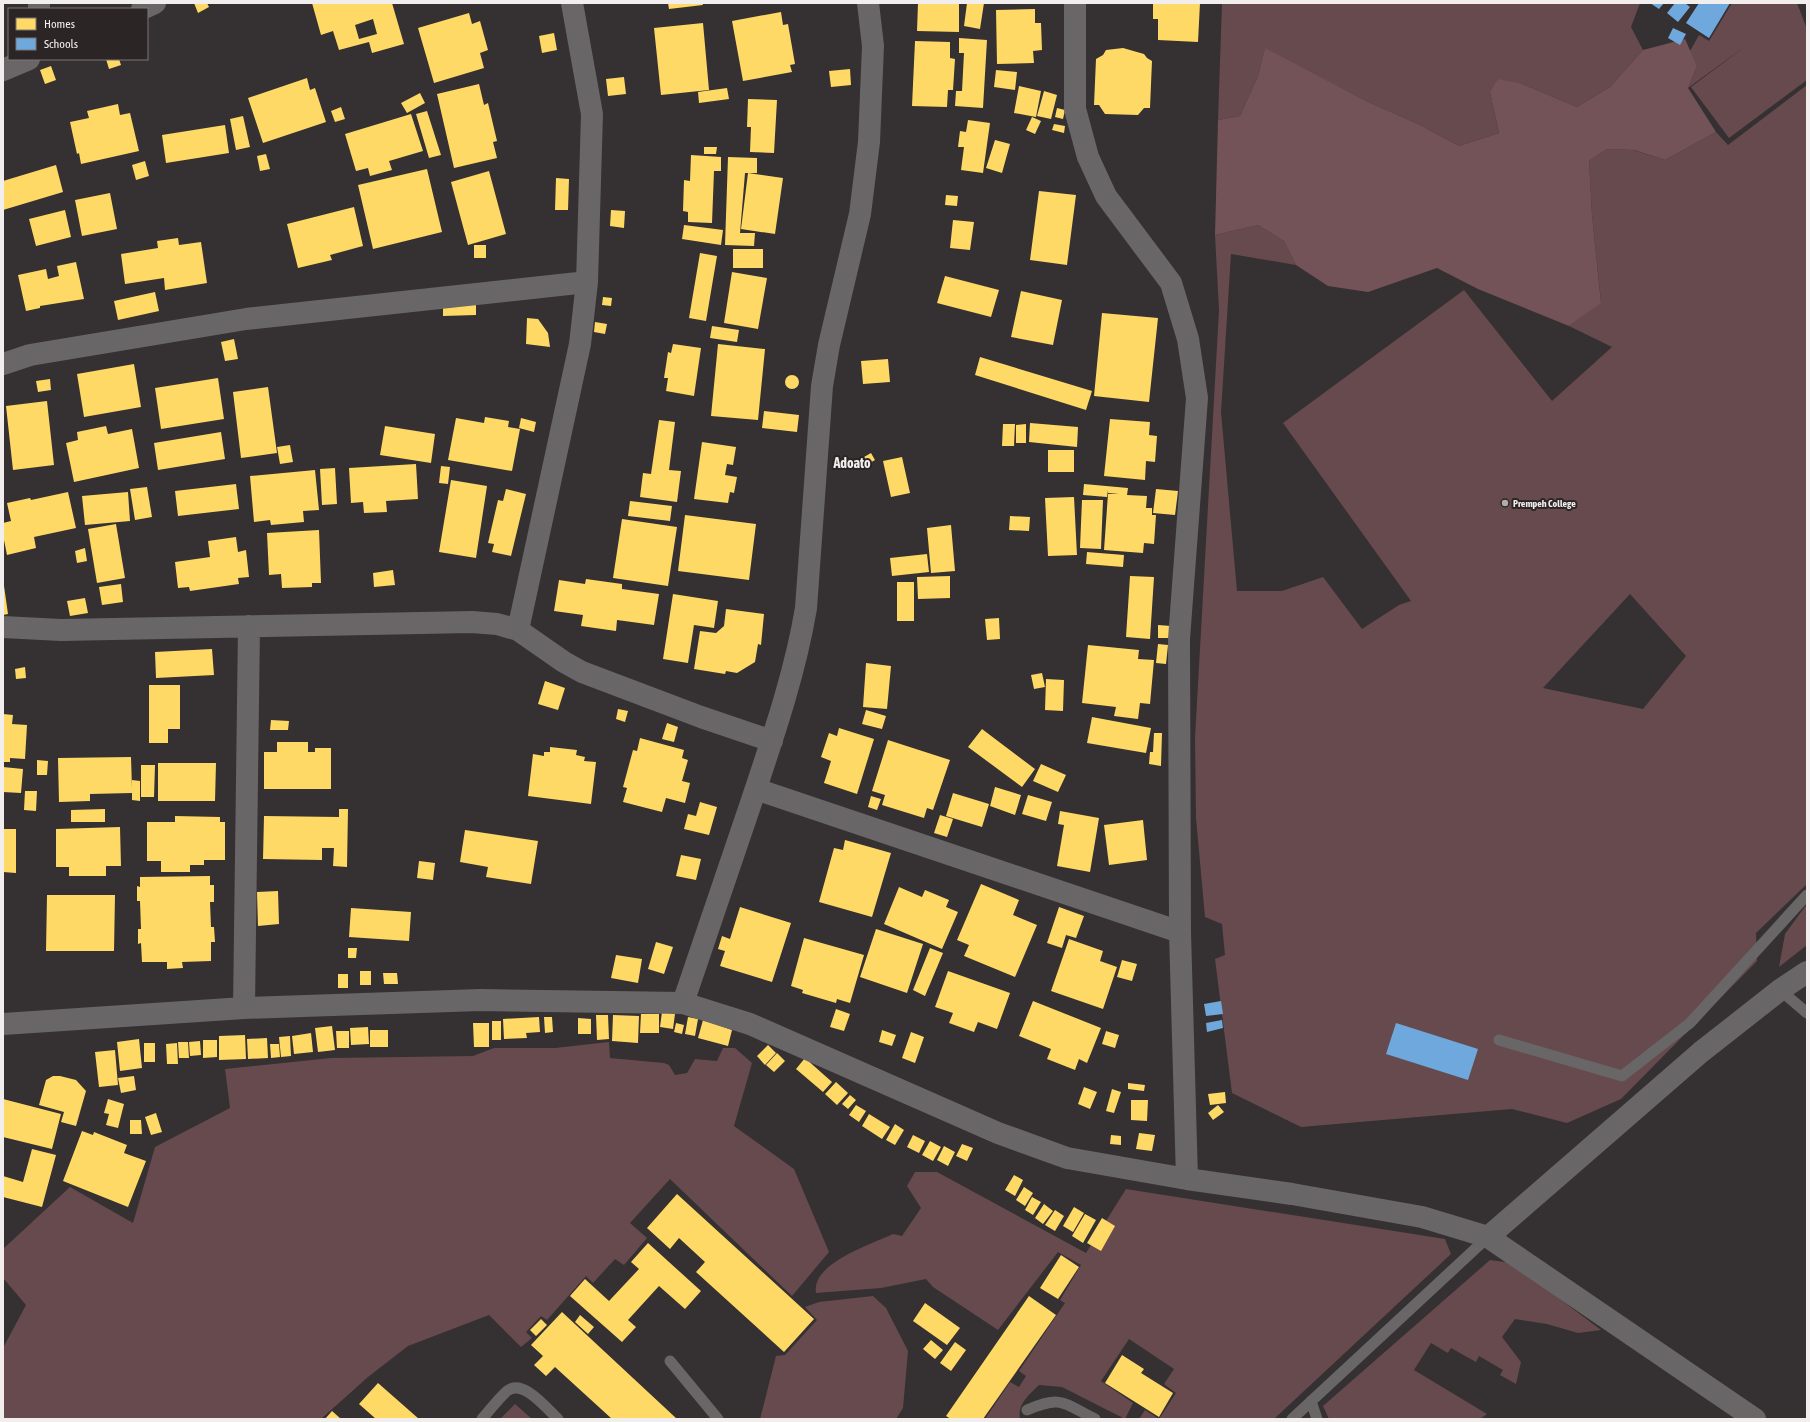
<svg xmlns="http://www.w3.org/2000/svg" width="1810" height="1422" font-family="'Asap Condensed',sans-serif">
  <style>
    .green { fill: #664a4e; fill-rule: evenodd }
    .forest { fill: #745358 }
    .homes { fill: #ffd966; fill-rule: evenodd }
    .schools { fill: #6fa8dc }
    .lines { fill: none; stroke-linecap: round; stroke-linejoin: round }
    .service { stroke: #696667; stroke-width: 11 }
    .minor { stroke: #696667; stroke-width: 22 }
    .poi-dot { fill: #b0acac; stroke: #2c2526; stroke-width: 1.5 }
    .labels { text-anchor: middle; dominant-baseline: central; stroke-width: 4; stroke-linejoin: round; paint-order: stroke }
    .poi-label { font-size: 10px; font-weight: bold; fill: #f3eeee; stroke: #2c2526; text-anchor: start }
    .district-label { font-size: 14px; font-weight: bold; fill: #f3eeee; stroke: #2c2526 }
  </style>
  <rect width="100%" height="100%" fill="#353031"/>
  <path class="green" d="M1222,3H1640L1631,27L1643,50L1610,87L1577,107L1522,84L1490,92L1499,133L1459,146L1418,124L1366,101L1265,49L1258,76L1240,116L1218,120Z
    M1732,3H1797L1807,29V80L1729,138L1691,87L1747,45L1688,88L1697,66L1690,51L1699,35L1709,41Z
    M1807,85V884L1756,933L1757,961L1621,1099L1567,1123L1512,1109L1301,1127L1232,1093L1215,959L1225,955L1222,924L1205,917L1196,818L1195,738L1219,310L1215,235L1258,225L1284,241L1296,265L1231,254L1221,412L1237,591H1282L1323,577L1362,629L1399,605L1411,601L1283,423L1464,290L1552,401L1612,347L1569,326L1601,302L1592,215L1589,161L1607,149L1633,150L1665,160L1716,132L1728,145ZM1630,594L1686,656L1643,709L1543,688Z
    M1807,904V945L1779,967L1785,934Z
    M609,1042L610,1058L664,1063L669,1065L675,1075L687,1073L695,1059L717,1061L723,1048H735L752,1063L734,1126L794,1169L829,1252L792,1296L670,1179L630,1223L647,1238L624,1265L615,1259L593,1283L586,1276L547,1320L541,1316L526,1332L532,1338L521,1347L489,1315L408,1346L368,1377L321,1419H3V1348L26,1305L3,1278V1249L70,1187L133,1223L155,1147L230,1108L225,1069L331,1058L473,1056L494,1048H555Z
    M915,1172H937L1086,1253L1126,1189L1445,1239L1451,1254L1274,1419H1139L1145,1410L1159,1419L1176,1393L1164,1384L1174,1369L1129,1339L1101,1381L1133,1403L1125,1419L1062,1387L1039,1385C1029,1395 1017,1404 1020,1419H985L1010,1382L1019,1387L1026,1376L1019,1371L1065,1303L1060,1300L1081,1265L1058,1252L998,1330L933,1287L926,1279L881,1288L816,1293C811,1263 872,1244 893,1234L902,1236L921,1208L907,1186Z
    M1490,1260L1512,1263L1601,1330L1578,1333L1547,1324L1515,1319L1502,1337L1521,1362L1516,1384L1500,1375L1503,1370L1479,1356L1476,1362L1451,1348L1448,1353L1431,1343L1414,1370L1487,1414L1480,1419H1329L1323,1406Z
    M873,1296L886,1308L908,1351L903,1408L896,1419H760L776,1356L785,1355L817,1320L805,1307L819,1302Z
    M515,1404L532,1419H500Z"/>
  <path class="forest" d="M1685,39L1697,66L1688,88L1716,132L1665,160L1634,150L1607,149L1589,161L1592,215L1601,303L1569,326L1478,289L1437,268L1368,292L1328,286L1296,265L1284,241L1258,225L1215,235L1218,120L1240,116L1258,76L1265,48L1366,101L1418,124L1459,146L1499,133L1490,92L1498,79L1522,84L1577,107L1610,87L1643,50Z"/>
  <path class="homes" d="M194,3H207L209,7L198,13Z
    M312,3H392L404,44L372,53L369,42L339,50L333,31L321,35ZM373,19L377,34L359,39L355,25Z
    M668,3H702L703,5L669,9Z
    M918,3H959V32L917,31Z
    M967,3H984L980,29L964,26Z
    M1153,3H1200L1198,42L1158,40V19H1153Z
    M1035,9V23H1041L1042,50L1033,51L1034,63L997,64L996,10Z
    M781,12L783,25L788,24L795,64L790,65L792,72L743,81L732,21Z
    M469,13L472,24L480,21L488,50L480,53L484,68L434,83L418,28Z
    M703,23L709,90L661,95L654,28Z
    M554,33L557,50L542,53L539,36Z
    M959,38L987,40L983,108L955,106L956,91H962L964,53H959Z
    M915,41L950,42V58L955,59L953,90H948L947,107L912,106Z
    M1123,48L1144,54L1147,58L1152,61L1150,108H1144L1138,115L1105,114L1099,105H1094L1096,59L1103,55L1106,50Z
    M106,59H119L121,65L109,69Z
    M51,66L56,80L45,84L40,70Z
    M850,69L851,85L831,87L829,71Z
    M996,70L1017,72L1015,90L994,87Z
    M624,77L626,94L608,96L606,79Z
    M307,78L310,90L315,88L326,122L263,143L248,98Z
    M479,84L484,105L488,103L497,141L493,142L497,158L454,168L437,94Z
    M1019,86L1041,91L1036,117L1014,113Z
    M727,88L729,99L699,103L698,92Z
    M1044,91L1057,95L1051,119L1037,116Z
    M420,93L425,103L407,113L401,103Z
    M748,99L777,100L774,153L750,152L751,127H747Z
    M118,104L120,115L130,113L139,151L81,164L79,153L77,154L70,122L89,118L87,111Z
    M341,107L345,119L335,122L331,111Z
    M1057,108L1065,110L1063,119L1055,117Z
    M427,111L441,155L429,158L416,114Z
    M411,114L423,151L389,161L392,170L370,176L368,168L356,171L345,134Z
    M243,116L250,147L236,150L230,119Z
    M1032,117L1041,121L1035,134L1026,130Z
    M968,120L990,123L983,173L961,170L964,147H958L960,131L966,132Z
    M1054,124L1065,126L1064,133L1052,130Z
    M225,125L229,153L166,163L162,135Z
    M995,140L1010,144L1002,173L986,168Z
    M704,147H717L716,154H704Z
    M266,154L270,169L260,171L257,156Z
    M691,155L721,157V171H714L712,223L688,222V212L683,211L684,180L690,181Z
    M728,157L757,158V173H745L740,233H755L754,246L725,245Z
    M145,161L149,176L136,180L132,165Z
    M56,165L63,192L3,210V181Z
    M427,169L442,232L373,249L358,185Z
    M489,171L506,234L468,245L451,182Z
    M748,173L783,178L775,234L741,229Z
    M556,178L569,179L568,210H555Z
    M1039,191L1076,195L1067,265L1030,260Z
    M110,193L117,229L82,236L75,200Z
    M946,195L958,196L957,206L945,205Z
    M354,207L363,246L330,255L332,260L298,268L287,224Z
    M65,210L71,237L36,246L29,219Z
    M611,210L625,211L624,228L610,226Z
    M953,220L974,222L970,250L950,248Z
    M684,225L723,230L721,245L682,239Z
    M178,238L179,245L201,242L207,283L165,290L164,278L125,284L121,254L158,248L157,241Z
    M474,245H486V258H474Z
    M733,249H763V268H733Z
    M700,253L717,256L706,321L689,318Z
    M76,262L84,299L40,306V308L26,311L18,275L46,269L48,279L59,276L57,266Z
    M732,272L767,278L758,329L724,323Z
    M945,276L999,290L991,317L937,303Z
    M1021,291L1062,300L1053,345L1011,337Z
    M155,292L159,311L118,320L114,301Z
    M603,297L612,298L611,306L602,305Z
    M476,303V315L443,316V304Z
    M1102,313L1158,318L1149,402L1094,396Z
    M527,318L538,319L548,333L550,347L526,344Z
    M595,322L607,324L605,334L594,332Z
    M712,326L739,330L737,342L710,338Z
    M234,339L238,359L225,361L221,342Z
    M673,344L701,348L694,396L666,391L668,378H664L668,352L671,353Z
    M718,344L765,349L758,420L711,416Z
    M980,357L1092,391L1086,410L975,375Z
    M888,359L890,382L863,384L861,361Z
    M134,364L141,407L84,417L77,374Z
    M785 382a7 7 0 1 1 14 0a7 7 0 1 1-14 0Z
    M218,378L224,419L161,429L155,388Z
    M50,379L51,390L38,392L36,381Z
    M268,387L277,453L241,458L233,392Z
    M47,401L54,465L13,470L6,406Z
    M764,411L799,415L797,432L762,428Z
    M485,417L509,421L508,427L520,429L512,471L448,460L456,418L484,423Z
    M521,418L536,422L534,432L519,428Z
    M1110,419L1150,422L1149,435L1157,436L1155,462L1146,461L1145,480L1104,476Z
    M659,420L675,422L669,470L681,471L677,502L640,497L643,473L651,474Z
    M1030,423L1078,427L1077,447L1029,442Z
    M1003,424H1015L1014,446H1002Z
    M1026,424V443H1016V425Z
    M106,426L108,434L132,429L139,468L74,482L66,443L78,440L77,432Z
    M385,426L435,434L431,463L380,455Z
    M221,432L225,459L158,470L154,443Z
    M702,442L736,447L733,465L727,464L725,475L737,477L734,493L730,492L728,503L694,499Z
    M290,445L293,462L280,464L277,447Z
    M1048,450H1074V472H1048Z
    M871,453L875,460L868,464L864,457Z
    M902,457L910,493L891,497L883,461Z
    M416,464L418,499L386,501L387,512L364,513L363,502L351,503L349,468Z
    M441,466L450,467L448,484L439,483Z
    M335,468L337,504L322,505L320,469Z
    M315,470L319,510L303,511L304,522L271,525L270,520L254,522L250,476Z
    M451,480L487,486L476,558L439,552Z
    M236,484L239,509L178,516L175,491Z
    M1084,484L1128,488L1127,495L1147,496L1146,508H1152V515H1156L1154,544L1144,543L1143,553L1104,550L1108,494H1119L1108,493V490L1107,497L1083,495Z
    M147,487L152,517L135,520L130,489Z
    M506,489L526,494L511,556L492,552L494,544L488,543L498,500L503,501Z
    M1156,489L1178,491L1175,515L1153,513Z
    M68,492L76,528L34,537L36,548L7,555L3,535V523L11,521L7,503L30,498L31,500Z
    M128,492L130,521L85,525L82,496Z
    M1074,497L1077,555L1048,556L1045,498Z
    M1082,500H1103L1101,549L1080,548Z
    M630,501L672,506L670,521L628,516Z
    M685,515L756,524L749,580L678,571Z
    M1010,516L1030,517L1029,531L1009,530Z
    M622,519L677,527L668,586L613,578Z
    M116,524L125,578L97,583L88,529Z
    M951,525L955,571L931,573L927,528Z
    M319,530L321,583H312V587L282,588L281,574L269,575L267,533Z
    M236,537L238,552L246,550L249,577L238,578L239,584L190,591L189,587L178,588L175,562L210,557L208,541Z
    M85,548L87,561L77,563L75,551Z
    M1087,552L1124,555L1123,567L1086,564Z
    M927,554L929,572L892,576L890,558Z
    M393,570L395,585L374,587L373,573Z
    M950,576V598L918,599L917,577Z
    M1130,576L1154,577L1150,639L1126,637Z
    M3,579L8,614L3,615Z
    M586,579L622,584V589L659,594L654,625L617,620L616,631L581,626L583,615L554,611L559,580L585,584Z
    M897,582H914V621H897Z
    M121,584L123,602L102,605L99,587Z
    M673,594L718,601L714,628L694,625L688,663L663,659Z
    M85,598L88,613L70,616L67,601Z
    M726,609L764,614L761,645L758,644L755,662L737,673L726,671L725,674L694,669L700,631L716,633L724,626Z
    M999,618L1000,639L987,640L985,619Z
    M1158,625L1171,626L1170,638H1158Z
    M1158,644L1168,645L1166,664L1156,663Z
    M1088,645L1139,650L1138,659L1154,660L1150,704L1140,703L1138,719L1114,716L1116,707L1082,703Z
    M212,649L214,675L156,678L155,652Z
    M866,663L891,666L887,709L863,707Z
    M25,667L26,678L16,679L15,669Z
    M1042,673L1045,687L1034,689L1031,675Z
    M1046,679L1064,680L1063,711L1045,710Z
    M545,681L565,688L558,710L538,704Z
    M149,685H180V729H168V743H149Z
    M618,709L628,711L625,722L616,719Z
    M866,710L886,716L882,729L862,724Z
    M3,714L13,715L12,724L27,725L25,759L10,758V762H3Z
    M1092,717L1151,728L1146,753L1087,743Z
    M271,720L289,721L288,730H270Z
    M667,723L678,727L674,742L662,739Z
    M839,728L874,739L857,794L824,783L831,761L821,757L829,733L837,736Z
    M982,729L1035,769L1022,787L968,747Z
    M1154,733H1162L1161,766L1149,764L1150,752H1153Z
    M640,738L684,750L682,758L688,760L682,781L690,783L685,803L666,798L662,812L623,802L627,788L623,787L633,750L637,751Z
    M888,740L950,760L933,810L927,808L924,818L882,805L885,795L872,791Z
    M277,742H308V752H315V748H331V789H264V752H277Z
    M550,747L577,750L576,755L585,757L584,761L596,762L591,804L528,796L533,754L544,756V752H550Z
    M131,757L132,788V780L140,781V801L132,800V793L90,794V801L59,802L58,758Z
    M37,760L48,761L47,775H37Z
    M158,763H216L215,801H158Z
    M1041,764L1066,775L1058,792L1033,781Z
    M141,765H155L154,797H141Z
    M3,767L23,769L21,793L3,792Z
    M995,787L1021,795L1015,815L990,806Z
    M25,791H37L36,811L24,810Z
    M953,793L989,804L982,827L946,816Z
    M1028,795L1052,802L1046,821L1022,814Z
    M871,796L881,799L877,810L868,807Z
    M700,802L717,807L709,835L684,829L688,814L696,816Z
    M105,809V822H71V810Z
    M339,809H348L347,867L333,866L334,848H322V860L263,859L264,816L339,817Z
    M1060,811L1099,818L1090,872L1057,866L1064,825L1058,824Z
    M940,815L953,819L947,837L934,833Z
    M175,816L220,817V822H225V860H204V865H190V872H161V861H147V822H175Z
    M1143,820L1147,860L1109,865L1104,825Z
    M120,827L121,866H106V876H69V867H56V829Z
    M3,829H16V873L3,872Z
    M465,830L538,841L531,884L486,877L488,867L460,862Z
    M845,840L891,853L872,917L819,902L834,848L843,850Z
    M681,855L701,859L696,880L676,876Z
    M419,861L435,863L433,880L417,878Z
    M210,876V885H214V902H210L211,927H214L215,942H211V961L182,962L183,968L167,969V962H142L141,943L138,944V929H141L140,901H137V886L140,887V877Z
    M981,884L1019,900L1013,915L1037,925L1015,977L964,956L969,945L957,940Z
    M899,887L922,897L925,890L949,900L946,907L958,912L942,949L884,924Z
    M278,891L279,924L258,926L257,892Z
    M47,895H115L114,951H46Z
    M740,907L791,923L772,982L720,966L725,951L718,949L722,936L730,939Z
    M1059,907L1084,916L1076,938L1066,935L1062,948L1047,943Z
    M351,908L411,912L409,941L349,937Z
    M876,929L923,944L907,993L860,977Z
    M804,938L864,955L850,1003L837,999L836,1003L802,993L803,990L791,986Z
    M1069,939L1103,951L1100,961L1117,967L1103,1009L1051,991Z
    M656,942L673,947L664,974L648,969Z
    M348,948H357L356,958H348Z
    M930,948L943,953L925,996L913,990Z
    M616,955L642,959L638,983L611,978Z
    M1122,960L1137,964L1132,981L1117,977Z
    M360,971H371V985H360Z
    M948,971L1010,993L997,1029L978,1022L974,1032L949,1023L953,1013L935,1007Z
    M383,973H397L398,984H384Z
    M338,974H348V988H338Z
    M1033,1001L1101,1028L1087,1063L1079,1059L1075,1070L1047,1059L1051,1049L1019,1036Z
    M836,1009L850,1014L844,1031L830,1027Z
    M662,1012L675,1014L673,1029L660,1027Z
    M641,1014H659V1033H640Z
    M596,1015H608L609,1039L597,1040Z
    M613,1015L639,1016L638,1043L612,1041Z
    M539,1017L540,1032L526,1033L527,1038L504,1039L503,1019Z
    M544,1017H552L553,1032L545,1033Z
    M688,1017L698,1019L695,1036L685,1034Z
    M578,1018L591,1019V1034H578Z
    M703,1020L732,1030L728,1046L698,1038Z
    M492,1021H501V1040H492Z
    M473,1023H489V1047H474Z
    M676,1023L684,1025L682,1034L674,1032Z
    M332,1026L335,1050L318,1052L315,1028Z
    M368,1027L369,1044L351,1045L350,1028Z
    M370,1030H388V1047H370Z
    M882,1030L896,1035L892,1046L879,1042Z
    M336,1031H349V1048H337Z
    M1106,1031L1119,1035L1115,1048L1102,1044Z
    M911,1032L924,1037L915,1063L902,1058Z
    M311,1033L313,1052L294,1054L292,1036Z
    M245,1035L246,1059L219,1060V1036Z
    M290,1036L291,1056L281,1057L279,1037Z
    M267,1038L268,1058L248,1059L247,1039Z
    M139,1039L142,1068L120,1071L117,1042Z
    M203,1040H217V1057L203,1058Z
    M200,1041L201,1055L190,1056L189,1042Z
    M178,1042H188L189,1058H179Z
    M144,1043H155V1062H144Z
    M177,1043L178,1064H167L166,1044Z
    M270,1044H279L280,1057L271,1058Z
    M768,1045L776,1053L765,1065L757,1056Z
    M115,1050L118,1085L99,1087L95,1052Z
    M777,1053L785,1061L774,1072L766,1065Z
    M805,1058L832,1082L823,1092L796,1069Z
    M53,1076H60L76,1080L86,1091L76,1126L61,1122L64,1112L39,1105L46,1080Z
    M134,1076L136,1090L121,1093L118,1078Z
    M836,1082L848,1093L837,1105L825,1094Z
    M1128,1083L1145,1085L1144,1091L1128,1089Z
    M1084,1087L1097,1092L1090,1109L1078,1104Z
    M1112,1089L1121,1092L1114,1113L1106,1111Z
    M1225,1092L1226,1103L1210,1105L1208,1094Z
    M850,1095L856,1100L848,1109L842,1104Z
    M3,1099L61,1114L52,1149L3,1137Z
    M108,1099L124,1104L118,1128L106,1125L109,1114L104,1113Z
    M1131,1100H1148L1147,1121L1131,1120Z
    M856,1105L866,1111L859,1122L849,1115Z
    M1218,1105L1224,1112L1213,1120L1208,1113Z
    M156,1113L162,1132L151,1135L145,1117Z
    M869,1114L890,1127L882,1139L862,1126Z
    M130,1120H141L142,1134H130Z
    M895,1124L904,1130L895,1145L886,1140Z
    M82,1131L93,1135L94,1132L127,1145L124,1153L146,1161L128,1207L63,1181Z
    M1139,1133L1155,1135L1152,1151L1136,1149Z
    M913,1135L925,1141L919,1153L907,1147Z
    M1111,1135L1121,1136V1145L1110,1144Z
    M930,1141L941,1147L933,1161L922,1155Z
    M962,1144L973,1148L967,1161L956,1156Z
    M944,1146L955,1152L948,1166L937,1160Z
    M32,1149L56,1155L42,1207L3,1197V1176L23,1182Z
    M1014,1175L1023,1180L1015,1196L1005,1190Z
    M1024,1187L1033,1193L1025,1206L1016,1200Z
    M677,1194L814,1319L784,1352L696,1272L705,1262L679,1238L670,1249L647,1228Z
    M1032,1197L1041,1202L1033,1215L1025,1210Z
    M1044,1204L1053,1211L1043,1224L1035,1218Z
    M1074,1207L1084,1213L1073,1232L1063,1226Z
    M1055,1210L1064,1216L1055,1231L1045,1225Z
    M1085,1214L1096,1220L1083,1243L1072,1236Z
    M1102,1218L1115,1226L1101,1251L1087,1243Z
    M648,1243L701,1291L685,1309L659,1286L628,1320L636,1327L622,1342L570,1296L585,1279L609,1301L639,1269L631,1262Z
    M1061,1255L1079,1267L1058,1299L1040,1288Z
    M1029,1296L1056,1315L983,1419H951L946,1416Z
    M925,1303L960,1328L947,1345L913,1321Z
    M562,1312L677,1419H612L555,1367L546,1376L534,1365L543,1356L531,1345Z
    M580,1315L594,1327L588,1334L575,1322Z
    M541,1319L547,1325L536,1336L530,1330Z
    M931,1340L943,1350L935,1359L923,1349Z
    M955,1342L966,1350L951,1371L940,1363Z
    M1122,1355L1144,1369L1141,1373L1173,1393L1159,1417L1105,1383Z
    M378,1383L419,1419H376L359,1404Z
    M332,1411L341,1419H325Z"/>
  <path class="schools" d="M1650,3H1664L1659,9Z
    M1675,3H1685L1690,7L1678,22L1667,13Z
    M1699,3H1730L1709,38L1686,23Z
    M1673,28L1686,34L1680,45L1668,38Z
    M1221,1001L1223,1014L1206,1016L1204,1004Z
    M1222,1020L1223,1028L1207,1032L1206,1023Z
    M1396,1023L1478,1049L1468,1080L1386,1054Z"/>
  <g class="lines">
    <path class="service" d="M1780,990L1807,1013
      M1499,1040L1622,1076L1690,1023L1807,895
      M670,1361L718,1419
      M1311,1401L1317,1419
      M1027,1410C1062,1395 1063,1403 1095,1419
      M482,1419C490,1410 498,1399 507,1391C523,1378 547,1409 558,1419
      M1292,1419L1488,1237"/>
    <path class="minor" d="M39,3V9
      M1075,3V109L1088,157L1106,196L1171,283L1188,339L1197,398L1179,639L1180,932L1187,1179
      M142,9L155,3
      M3,70L29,59
      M3,364L30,355L246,319L587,282
      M3,627L61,630L472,622L497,624L518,630L564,662L582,672L701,717L772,741
      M518,630L580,344L587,282L592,114L572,3
      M756,789L1180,932
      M683,1003C706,936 729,868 752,800C773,737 795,674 806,608L822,386L829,345L860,214L869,142L873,46L868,3
      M244,1008L249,626
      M3,1024L244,1008L480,1000L683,1003L750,1024L998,1133L1067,1158L1187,1179L1292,1194L1422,1217L1488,1237L1755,1419
      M1488,1237L1701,1052L1780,990L1807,972"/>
  </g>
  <circle class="poi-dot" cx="1505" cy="503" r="4"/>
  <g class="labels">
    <g class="poi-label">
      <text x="1513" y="503">Prempeh College</text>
    </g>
    <g class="district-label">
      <text x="852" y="463">Adoato</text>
    </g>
  </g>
  <rect width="1810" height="1422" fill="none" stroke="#f3eeee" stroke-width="8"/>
  <rect x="8" y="8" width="140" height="52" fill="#2c2526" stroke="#7c7576"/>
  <rect x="16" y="18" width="20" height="12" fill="#ffd966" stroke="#7c7576"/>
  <text x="44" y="28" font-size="12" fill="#f3eeee">Homes</text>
  <rect x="16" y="38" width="20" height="12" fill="#6fa8dc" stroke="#7c7576"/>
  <text x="44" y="48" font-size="12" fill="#f3eeee">Schools</text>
</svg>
